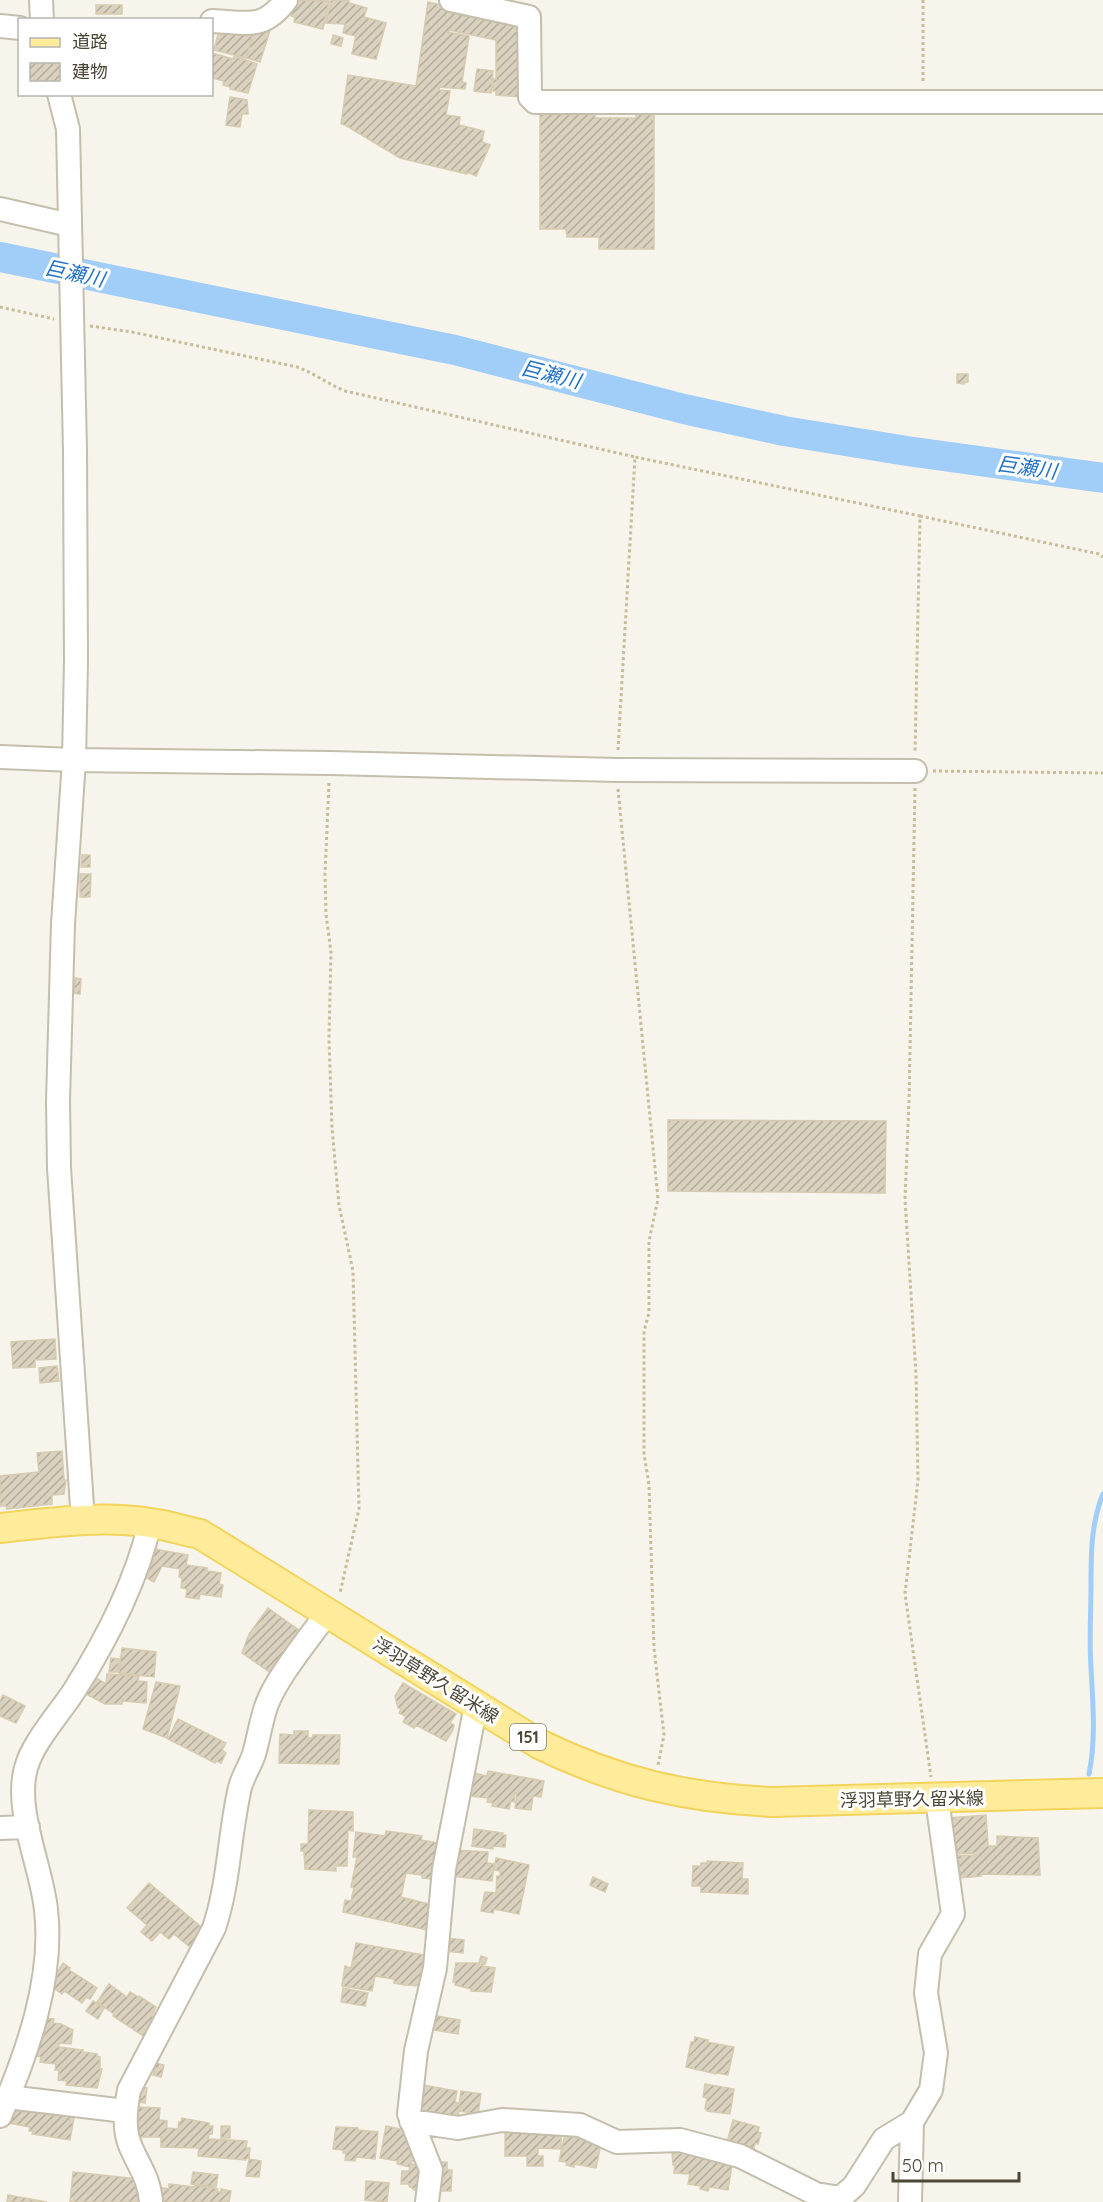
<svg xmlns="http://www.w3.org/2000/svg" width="1103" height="2202" font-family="Quicksand,'Noto Sans JP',sans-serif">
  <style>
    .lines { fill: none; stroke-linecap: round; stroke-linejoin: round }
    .stream { stroke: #a1cdf9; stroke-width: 5 }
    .river { stroke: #a1cdf9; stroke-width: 30 }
    .building { fill: url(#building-hatch); stroke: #d6cbb1; stroke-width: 1.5 }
    .minor-casing { stroke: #c4beac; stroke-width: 26 }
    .major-casing { stroke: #f2d45d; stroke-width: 32 }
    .path { stroke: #c7bc9b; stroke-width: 3; stroke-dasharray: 3 3; stroke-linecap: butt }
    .minor { stroke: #fff; stroke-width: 22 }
    .major { stroke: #ffec9b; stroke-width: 28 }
    .labels { text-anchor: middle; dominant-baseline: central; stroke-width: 6; stroke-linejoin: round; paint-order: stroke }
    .shield { fill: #fff; stroke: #827e73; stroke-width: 1.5 }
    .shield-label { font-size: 16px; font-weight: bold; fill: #4c4637 }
    .street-label { font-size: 18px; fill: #4c4637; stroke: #fff }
    .water-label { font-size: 20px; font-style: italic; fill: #2171c7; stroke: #fff }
  </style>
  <defs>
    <pattern id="building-hatch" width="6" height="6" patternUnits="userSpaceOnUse" patternTransform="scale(1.5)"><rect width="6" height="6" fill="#dad2be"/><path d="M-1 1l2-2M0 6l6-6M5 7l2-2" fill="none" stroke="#b3ac9b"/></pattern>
  </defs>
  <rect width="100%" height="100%" fill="#f7f4eb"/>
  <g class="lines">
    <path class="stream" d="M1089,1774C1096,1740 1093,1704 1091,1668C1089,1641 1091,1613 1091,1585C1091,1554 1091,1523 1103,1494"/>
    <path class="river" d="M0,257L455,350L684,409L784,431L907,451L1103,478"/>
  </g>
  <path class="building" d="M295,0L329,1L323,29L294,22L295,17L291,16Z
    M331,0L349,1V3L367,8L364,17L386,23L376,59L352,54L356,36L343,33L345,24L326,23Z
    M428,2L522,23V97L496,95V91H493V79H496V40L449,30L448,32L469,36L462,82L466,83L465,89L439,87V90L450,91L446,115L460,117L459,125L484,131L482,142L490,145L476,176L467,172V174L400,158L345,125L341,124L348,75L416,86Z
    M96,5H122V14H96Z
    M238,27H257L270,30L260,62L247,58L252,36L246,58L214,50L219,30L236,34Z
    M333,35L343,38L341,46L331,44Z
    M212,53L233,59L234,56L257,64L248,93L230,89V87L223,85L224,81L212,78Z
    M477,69L493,71L491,93L474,91Z
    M230,97L247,100L248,114H242L240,127L226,125Z
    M540,113H595V118H636V114H654V249H599V237H567L566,229H540Z
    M957,374H968V382L964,383V384L957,383Z
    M82,855H90V867H81Z
    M80,874H91L90,897H80Z
    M75,978L81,979L80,994L74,993Z
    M668,1120L886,1121L885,1193L668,1191Z
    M55,1339L56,1359L35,1360V1367L13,1368L11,1342Z
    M57,1366L59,1381L40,1383L39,1368Z
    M62,1451L64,1480H66L64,1494L52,1495V1504L7,1509L6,1506H0V1476L39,1472L37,1453Z
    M155,1549L188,1555L186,1565L207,1568V1571L221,1573L219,1584L223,1585L221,1597L200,1594L199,1599L186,1597L187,1589L181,1588L182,1578L179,1577L180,1569L162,1566L154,1582L141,1575L148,1562L152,1564Z
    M268,1608L303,1633L274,1675L242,1653L249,1634Z
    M122,1648L156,1652L154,1677L119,1673Z
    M111,1658L119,1659L118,1672H109Z
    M107,1674L139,1676L138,1681L147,1682L146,1703L122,1701V1704H105L84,1693L93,1676L106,1684Z
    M156,1682L180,1686L167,1738L143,1729Z
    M403,1683L456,1714L450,1723L454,1725L453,1730L446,1741L416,1725L414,1728L403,1722L406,1716L399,1713L401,1709L398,1708L395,1696Z
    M3,1695L25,1706L16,1723L0,1716V1701Z
    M178,1719L226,1743L222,1750L226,1753L221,1763L216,1761L215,1763L168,1739Z
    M294,1731H308V1738H312L313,1735H340L339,1764L279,1763L280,1734L294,1735Z
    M488,1771L544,1781L541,1797L533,1796L531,1810L515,1808L517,1793H515L514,1802L511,1801L509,1809L492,1806L493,1803L487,1802L488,1798L471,1796L473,1773L487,1776Z
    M309,1810L353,1812V1831L348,1830L347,1866H336V1871L305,1869L304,1851H301V1844H308Z
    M986,1815L988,1846H997V1836L1038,1838L1040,1875L981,1874V1876L960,1878L958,1856L974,1855V1853L956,1854L953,1828L950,1829L949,1818Z
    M474,1829L503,1833L502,1835H506L505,1847L493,1846V1849L472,1846Z
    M386,1831L422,1836L421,1840L439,1843L432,1879L422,1878V1875L406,1873L401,1897L433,1905L428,1930L343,1912L345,1900L351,1901L354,1888L351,1887L357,1857H353L356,1832L385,1836Z
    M454,1850L488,1852L487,1863L494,1864L492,1881L452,1876Z
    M496,1858L529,1865L519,1914L494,1909L493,1913L481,1911L485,1892L496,1893L497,1876H500V1871L494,1870Z
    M707,1861L743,1863L742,1879H748V1894L701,1892V1886H692L693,1866H701V1863H707Z
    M593,1877L608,1884L605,1892L590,1885Z
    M149,1883L205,1930L191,1948L174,1934L169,1939L160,1932L152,1941L141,1932L147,1925L127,1908Z
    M447,1938L464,1940L463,1953L446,1951Z
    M356,1943L424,1955L423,1960L426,1961L422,1983L420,1982V1986L405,1985L394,1983V1979L375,1976L372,1991L342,1986L345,1966L351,1968Z
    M481,1956L487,1958L485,1964L483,1963L482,1966L495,1968L491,1992L471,1991V1989L455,1985V1982H453L456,1963H479Z
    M63,1963L70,1968L69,1970L97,1988L90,1999L86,1997L82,2003L64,1991L62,1994L49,1985Z
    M109,1984L127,1997L130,1992L138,1997L139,1996L156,2007L152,2016L155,2018L145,2037L113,2016L114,2014L97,2002Z
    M343,1988L368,1993L365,2006L341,2002Z
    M93,2001L104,2008L98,2019L86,2011Z
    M432,2015L460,2020L458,2034L428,2029Z
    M42,2018L54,2019L53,2023L61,2024L73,2030L71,2044L59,2043V2047L83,2050L82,2052L97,2054V2056L100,2057V2069H102L97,2088L66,2085L67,2081L58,2080L59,2070H55L56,2064L40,2062L41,2057L31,2055Z
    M695,2037L708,2040L707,2042L734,2047L728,2075L717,2073L716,2074L686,2067L691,2042H694Z
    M156,2063L164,2065L161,2077L153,2075Z
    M417,2084L457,2091L455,2102L458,2103L459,2105L461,2091L481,2094L478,2114L459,2111L458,2119L415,2111Z
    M705,2084L734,2089L730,2114L707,2111L705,2108L707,2098L703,2097Z
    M138,2087L147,2088L145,2103L140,2102L139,2107L160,2108L159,2120L167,2121V2128L178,2129L179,2122H181L182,2118L209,2123V2126H213L212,2134H209L208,2139L247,2141L246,2148H250L249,2158H247L246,2160L198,2156L199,2148L161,2147V2137H136Z
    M14,2103L75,2112L70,2140L32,2134L33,2131H29L30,2127L3,2122Z
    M733,2120L759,2127L758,2132L761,2133L758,2144L755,2143L754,2149L727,2142Z
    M221,2126H230V2138H221Z
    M386,2126L404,2130L419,2162L412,2161L410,2164L421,2165L419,2193L409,2186V2184H401L402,2171H409L410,2167L397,2164L398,2161L380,2158Z
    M336,2127L358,2128V2130L378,2132L375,2159L356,2157L355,2161L345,2160L346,2153H343V2150L333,2149Z
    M505,2128L561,2129V2149L538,2148V2156H543V2166H527V2156H505Z
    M566,2130L587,2136L586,2141L601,2144L596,2168L574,2164V2167L566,2165L567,2162L559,2161Z
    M672,2150L732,2165L728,2190L709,2187L708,2191L700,2189L701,2186L688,2184L690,2174L674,2173L675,2165H673Z
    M249,2159L261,2161L259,2177L246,2176Z
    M435,2162H447V2170H452L451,2191H435Z
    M73,2172L138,2179V2194H142L141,2202H70Z
    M193,2172L218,2175L216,2187L191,2184Z
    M366,2181L389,2183L387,2202L365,2200Z
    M169,2184L195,2187V2185L218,2189L217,2192H221V2189L231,2191L229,2202H158V2187L169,2189Z
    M8,2195L47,2202H7Z"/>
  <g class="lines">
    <defs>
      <path id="minor" d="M41,0L42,20
        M451,0L529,17L530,97L535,102H1103
        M212,21C246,22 263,31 286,0
        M0,26L20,28
        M59,94L68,129L75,451L76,661L74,760L63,924L58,1101L59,1168L83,1521
        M0,209L70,225
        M0,757L74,760L330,763L617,770L915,771
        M0,1828L28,1827
        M8,2097L125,2111
        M0,2116C27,2054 54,1978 46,1910C42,1868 14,1810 26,1768C33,1742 59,1714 74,1691C107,1639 136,1583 150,1523
        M411,2121L458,2128L502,2120L580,2125L617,2142L680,2140L740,2156L816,2194L840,2198L854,2186L884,2139L912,2122L931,2090L936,2053L926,1993L930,1954L953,1914L937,1799
        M151,2202C149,2177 139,2167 130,2145C123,2128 126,2107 129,2090L214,1928C229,1883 229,1838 239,1792C241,1778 250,1767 254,1754C259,1737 261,1720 267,1704C277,1677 310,1637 328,1612
        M427,2202L431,2170L409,2114L416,2051L435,1968L444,1869L476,1705
        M910,2202L912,2122"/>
      <path id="major" d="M0,1528C49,1523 101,1515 150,1523C167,1525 184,1531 200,1534L539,1744C617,1782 686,1798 772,1802L1103,1793"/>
    </defs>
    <use href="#minor" class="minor-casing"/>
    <use href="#major" class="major-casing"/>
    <path class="path" d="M923,0V82
      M0,307L54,319
      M90,326L132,332L297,367C314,373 328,384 345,391L635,457
      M920,516L1099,554L1103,557
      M618,750L635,457L920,516L915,753
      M933,771L1103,773
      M329,783L325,874L326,914L331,952L329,1038L332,1128L339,1205L353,1271L359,1509L340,1593
      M915,788L909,1102L905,1199L916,1374L918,1480L905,1594L931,1777
      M618,789L658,1199L649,1241V1313L644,1331V1454L649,1485L654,1648L664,1735L658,1765"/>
    <use href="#minor" class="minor"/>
    <use href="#major" class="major"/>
  </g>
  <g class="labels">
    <rect class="shield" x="510" y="1724" width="36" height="26" rx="4.5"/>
    <g class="shield-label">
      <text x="528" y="1737">151</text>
    </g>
    <g class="street-label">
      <text transform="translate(436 1680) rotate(32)">浮羽草野久留米線</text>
      <text transform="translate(912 1799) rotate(-1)">浮羽草野久留米線</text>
    </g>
    <g class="water-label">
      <text transform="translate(75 273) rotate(12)">巨瀬川</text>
      <text transform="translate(551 374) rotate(14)">巨瀬川</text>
      <text transform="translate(1027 467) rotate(8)">巨瀬川</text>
    </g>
  </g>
  <rect x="18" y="18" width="195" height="78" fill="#ffffff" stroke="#b7b5af" stroke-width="1.5"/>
  <rect x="30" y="38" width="30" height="9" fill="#ffec9b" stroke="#b7b5af" stroke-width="1.5"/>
  <text x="72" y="48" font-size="18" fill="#4c4637">道路</text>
  <rect x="30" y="63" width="30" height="18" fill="url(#building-hatch)" stroke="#b7b5af" stroke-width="1.5"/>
  <text x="72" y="78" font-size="18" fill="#4c4637">建物</text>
  <path d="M893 2172v9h126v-9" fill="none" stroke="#4c4637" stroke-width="3"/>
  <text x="902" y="2172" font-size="18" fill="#4c4637" stroke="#ffffff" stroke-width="4.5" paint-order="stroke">50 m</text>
</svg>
